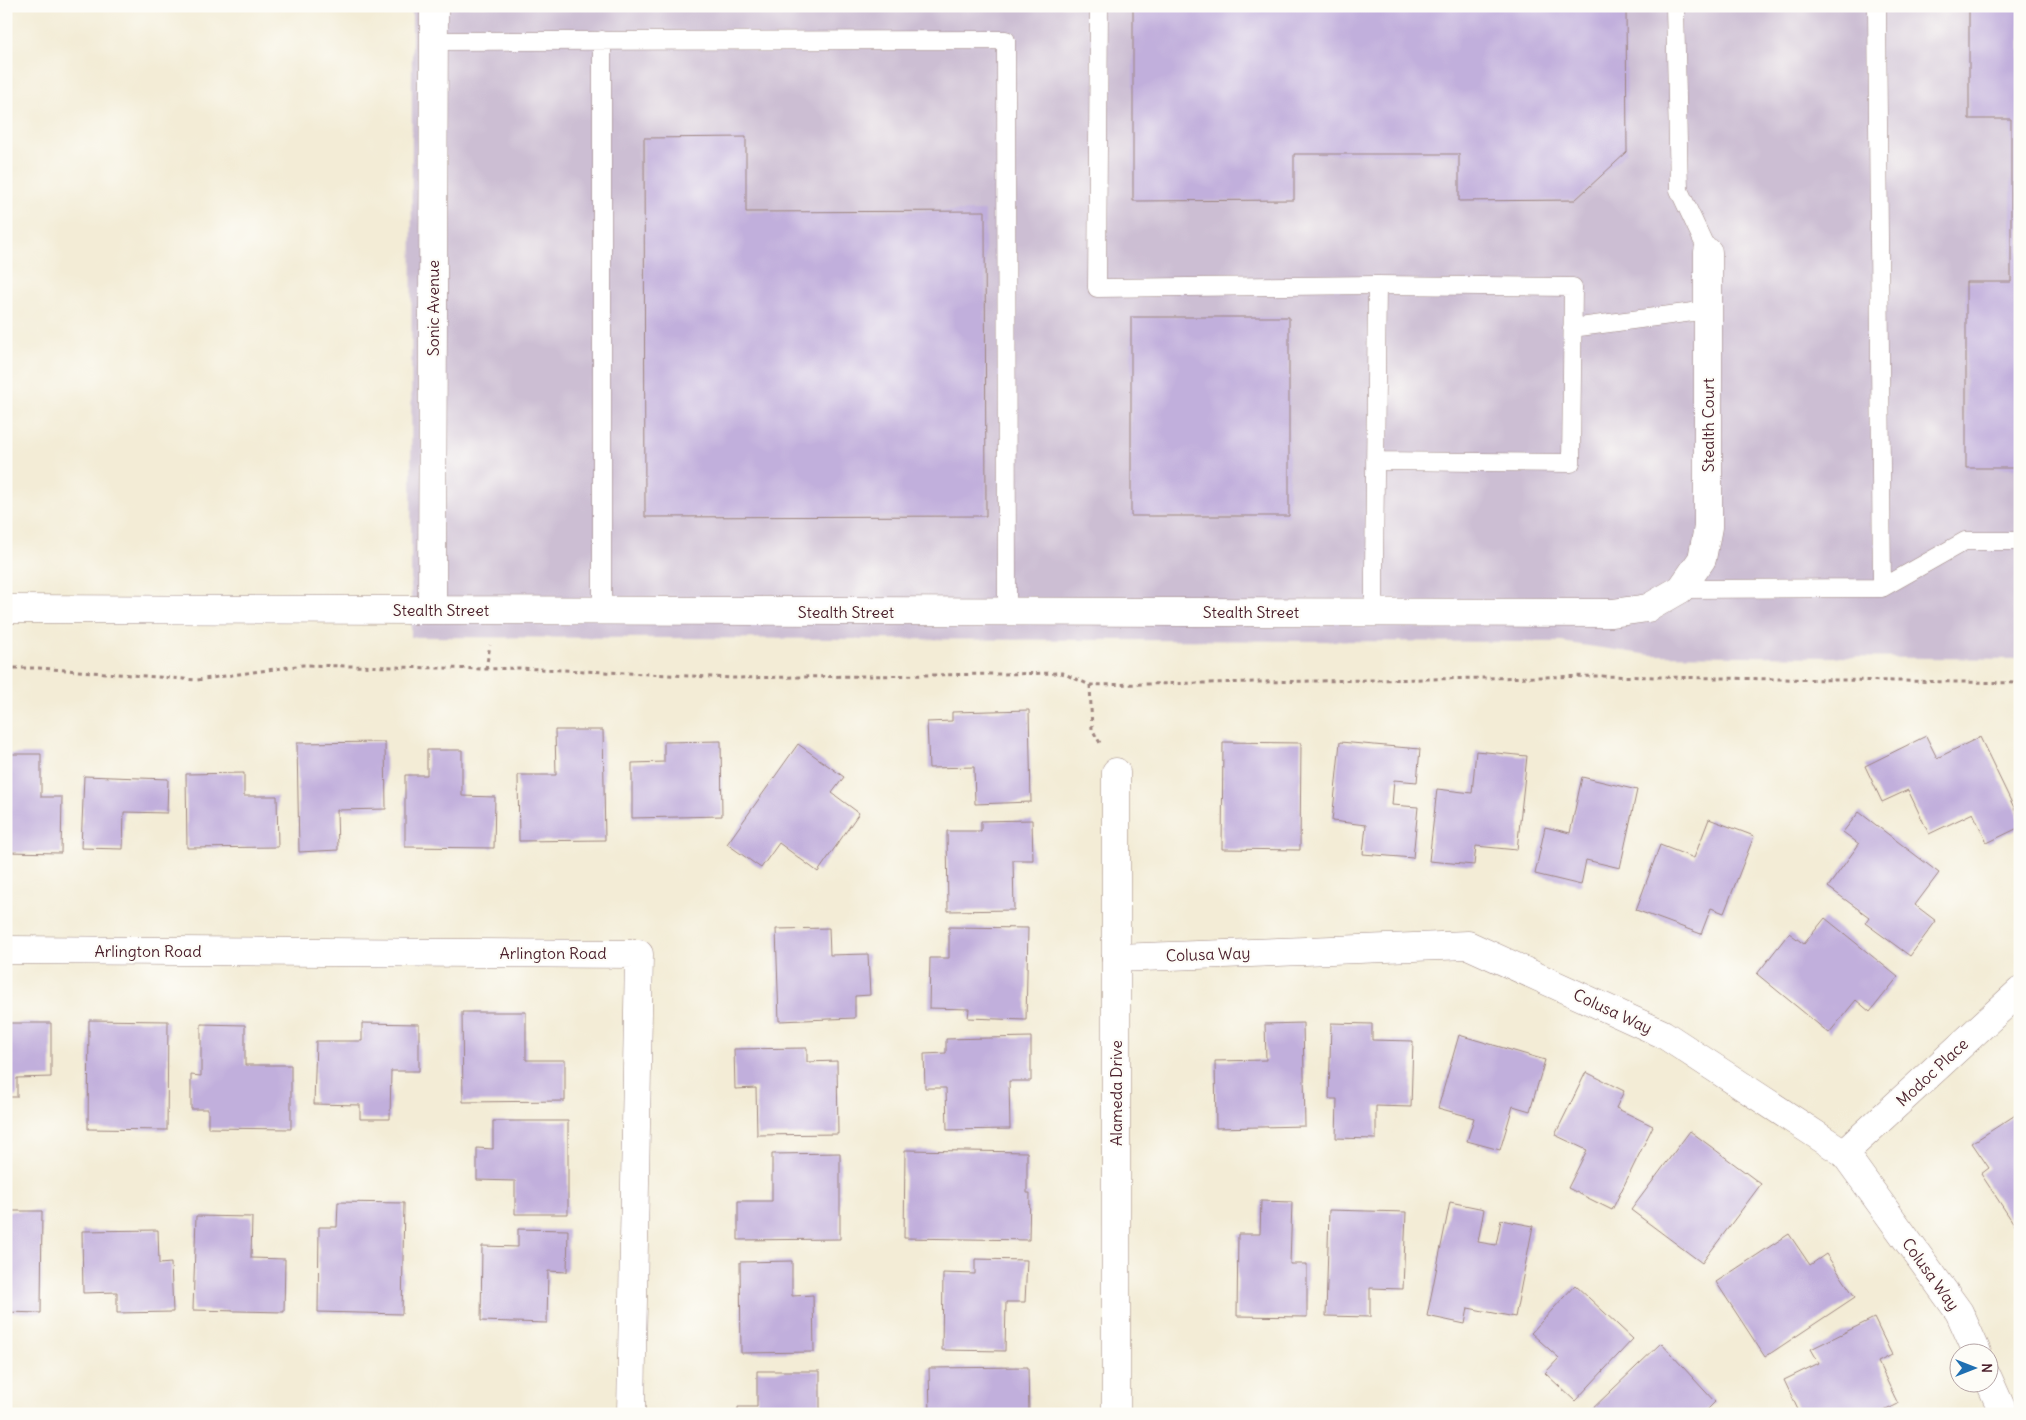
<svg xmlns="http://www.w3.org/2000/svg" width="2026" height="1420" font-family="Delius,sans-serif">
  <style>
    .industrial { fill: #ccbed3 }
    .building { fill: #c1afdc }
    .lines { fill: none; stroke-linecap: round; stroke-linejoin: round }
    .service-casing { stroke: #9e8680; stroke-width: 19 }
    .minor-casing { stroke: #9e8680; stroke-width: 29 }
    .tertiary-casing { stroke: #9e8680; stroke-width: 29 }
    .path { stroke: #9e8680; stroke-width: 3; stroke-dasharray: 4 4; stroke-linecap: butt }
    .service { stroke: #fff; stroke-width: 18 }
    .minor { stroke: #fff; stroke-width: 28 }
    .tertiary { stroke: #fff; stroke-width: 28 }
    .labels { text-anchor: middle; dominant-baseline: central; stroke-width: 4.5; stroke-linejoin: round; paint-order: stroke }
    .street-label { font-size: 16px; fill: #4a1f2b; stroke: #fdfcf7 }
  </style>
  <rect width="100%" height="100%" fill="#fdfcf7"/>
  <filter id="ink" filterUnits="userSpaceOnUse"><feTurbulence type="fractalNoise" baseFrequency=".02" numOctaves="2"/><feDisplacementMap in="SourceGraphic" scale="10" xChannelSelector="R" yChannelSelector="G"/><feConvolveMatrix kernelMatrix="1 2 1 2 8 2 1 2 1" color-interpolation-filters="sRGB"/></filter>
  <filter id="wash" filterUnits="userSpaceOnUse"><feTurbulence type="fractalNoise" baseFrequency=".0096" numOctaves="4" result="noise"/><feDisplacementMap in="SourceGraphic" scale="20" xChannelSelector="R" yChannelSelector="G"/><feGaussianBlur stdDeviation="1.12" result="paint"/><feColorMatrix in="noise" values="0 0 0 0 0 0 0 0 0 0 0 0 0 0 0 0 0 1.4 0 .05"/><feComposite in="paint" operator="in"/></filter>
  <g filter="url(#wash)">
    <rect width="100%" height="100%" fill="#f3ecd6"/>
    <path class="industrial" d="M412,6H2020V659L1650,655L1561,642L411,637Z"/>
    <g id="blocks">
      <path class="building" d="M1133,6H1626L1627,152L1575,200L1459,201V154H1294V200L1133,201Z
        M1969,6H2020V468H1966V282H2011V119H1969Z
        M746,137V212L985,211L986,516L645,517L644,138Z
        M1131,317H1289V516H1131Z
        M1029,710L1031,802L975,804L974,767L929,768L927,722L952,721V712Z
        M555,730H603L605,840L519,841L518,775H556Z
        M1926,736L1937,758L1980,737L2020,820V827L1987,843L1973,813L1929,834L1908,790L1882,802L1865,766Z
        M721,741L722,816L632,818V763L664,762V742Z
        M385,742L386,809L337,810L338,850L299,852L297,743Z
        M1223,742L1301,743L1300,850L1222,849Z
        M1340,742L1420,749L1417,782L1394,780L1392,805L1418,807L1413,858L1363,854L1366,825L1332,821Z
        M798,744L844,777L832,793L859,813L818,872L779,843L761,868L727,844Z
        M427,750H462V796L495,797L494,848L405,847V775H427Z
        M1476,751L1527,756L1517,850L1476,846L1474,865L1429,861L1437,789L1472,793Z
        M6,754H41V797H62L61,853L6,852Z
        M244,773V796H277L278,847L187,848L186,774Z
        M84,776L168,779L167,813L124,812L123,849L81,848Z
        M1582,777L1637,790L1620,868L1586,860L1581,885L1535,874L1545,827L1570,833Z
        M1859,812L1939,873L1915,905L1936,921L1910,956L1865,923L1869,917L1828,887L1859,844L1843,832Z
        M1709,819L1754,836L1724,913L1711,908L1701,934L1636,910L1660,845L1694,858Z
        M1032,820L1033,860H1013L1014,910L948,911L947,831H981V821Z
        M1825,918L1898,977L1870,1012L1856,1000L1829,1033L1757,974L1789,933L1804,944Z
        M949,927L1028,928L1026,1020L968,1018L969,1009L929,1008L930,958H949Z
        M829,928L830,955L868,954L870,995L855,996V1018L779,1021L776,929Z
        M462,1012H526V1060H565V1101L463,1102Z
        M89,1020L168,1021L167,1130L88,1129Z
        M6,1023H51V1077L17,1078V1097H6Z
        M362,1023L419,1024V1071H391L390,1119H360V1105L314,1104L316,1041H362Z
        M1303,1023L1305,1126L1216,1128L1215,1061L1266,1060L1265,1024Z
        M1331,1023L1372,1024V1040L1413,1041L1411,1107L1376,1106V1139L1336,1138L1337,1099H1329Z
        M201,1024L245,1025V1065H291V1129L208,1128V1109H191V1075L201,1076Z
        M1459,1035L1545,1060L1530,1111L1513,1106L1500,1150L1467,1141L1474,1118L1438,1108Z
        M1031,1037V1081H1009L1010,1129L947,1130L946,1088H925L924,1054L946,1053V1039Z
        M807,1048V1062L837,1061L838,1134L757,1135L756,1088L735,1089L734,1049Z
        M1586,1072L1624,1091L1616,1108L1653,1126L1612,1210L1568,1188L1587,1150L1555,1135Z
        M2020,1112V1233L1981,1174L1989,1168L1972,1143Z
        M493,1121H568V1214H515V1181L477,1180V1148L493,1149Z
        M1690,1131L1761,1184L1702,1263L1631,1210Z
        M905,1150L1027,1152V1193H1030L1029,1240L904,1238Z
        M840,1153V1239L738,1240V1201H772V1154Z
        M1261,1201L1292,1202L1290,1264H1307V1317L1237,1316L1238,1234H1260Z
        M338,1202L404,1203L402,1314L318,1312L319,1227H337Z
        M1450,1202L1484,1209L1478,1242L1496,1245L1501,1220L1533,1226L1515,1317L1468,1308L1465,1324L1427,1316Z
        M1329,1210L1406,1212L1403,1289L1370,1288V1317L1326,1316Z
        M6,1211H42L41,1313L6,1312Z
        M196,1216L252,1217L251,1258L285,1259L284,1312L193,1310Z
        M518,1229L568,1230L567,1272L548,1271L547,1323L481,1321L482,1246L518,1247Z
        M158,1230L159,1264L171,1263L173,1312L117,1313V1292L83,1293L82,1231Z
        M1789,1234L1810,1265L1826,1254L1855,1297L1765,1357L1716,1282Z
        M975,1259L1027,1260L1025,1302H1006L1005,1351L942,1350L943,1273L975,1274Z
        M792,1261V1296L813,1295L814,1352L741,1353L740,1262Z
        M1575,1285L1633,1339L1575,1401L1545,1373L1559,1358L1531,1333Z
        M1874,1318L1892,1355L1878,1362L1898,1404L1878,1414H1800L1784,1380L1819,1363L1811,1349Z
        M1661,1343L1715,1402L1703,1414H1587Z
        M1028,1367L1029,1414H930L929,1368Z
        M757,1371H820V1414H738V1407H757Z"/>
    </g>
  </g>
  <g filter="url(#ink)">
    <use href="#blocks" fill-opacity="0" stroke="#9e8680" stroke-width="1"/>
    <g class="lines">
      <defs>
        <path id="service" d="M1099,6L1097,288L1377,285
          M1675,6L1679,190L1708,252
          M1877,6L1882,588
          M602,40V611
          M434,41L1006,40L1007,612
          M1572,328L1708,310
          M1681,589L1882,588L1965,541H2020
          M1374,613V572L1377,285L1573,287L1571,463L1375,461"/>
        <path id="minor" d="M6,609L1612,613L1648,608L1681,589L1702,559L1708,527V252
          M432,610L434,6
          M6,950L639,954L631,1414
          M1116,958L1468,945L1663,1034L1844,1153L1959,1312L1977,1352
          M1844,1153L2020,991
          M1988,1378L2004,1414"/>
        <path id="tertiary" d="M1116,772V1414"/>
      </defs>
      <use href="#service" class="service-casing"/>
      <use href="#minor" class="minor-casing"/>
      <use href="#tertiary" class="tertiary-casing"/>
      <path class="path" d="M6,668H39L197,680L303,665L486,669L519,668L733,678L1062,673L1090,685L1598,676L2020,683
        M486,669L490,645
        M1090,685L1092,729L1100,743"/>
      <use href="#service" class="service"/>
      <use href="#minor" class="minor"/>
      <use href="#tertiary" class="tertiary"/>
    </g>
  </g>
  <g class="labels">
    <g class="street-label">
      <text transform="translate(433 308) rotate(-90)">Sonic Avenue</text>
      <text transform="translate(1708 425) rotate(-90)">Stealth Court</text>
      <text x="441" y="610">Stealth Street</text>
      <text x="846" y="612">Stealth Street</text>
      <text x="1251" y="612">Stealth Street</text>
      <text x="148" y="951">Arlington Road</text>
      <text x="553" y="953">Arlington Road</text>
      <text transform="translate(1208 954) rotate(-2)">Colusa Way</text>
      <text transform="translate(1613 1011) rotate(25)">Colusa Way</text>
      <text transform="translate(1932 1072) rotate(-43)">Modoc Place</text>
      <text transform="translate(1116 1093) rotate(-90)">Alameda Drive</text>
      <text transform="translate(1931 1274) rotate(54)">Colusa Way</text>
    </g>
  </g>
  <rect width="2026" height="1420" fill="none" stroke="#fdfcf7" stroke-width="25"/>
  <g transform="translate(1974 1368) rotate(90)"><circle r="24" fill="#fdfcf7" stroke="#b5a4a5"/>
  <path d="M0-4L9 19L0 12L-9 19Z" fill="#1f6fb2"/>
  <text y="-8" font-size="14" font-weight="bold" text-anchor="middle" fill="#4a1f2b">N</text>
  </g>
</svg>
